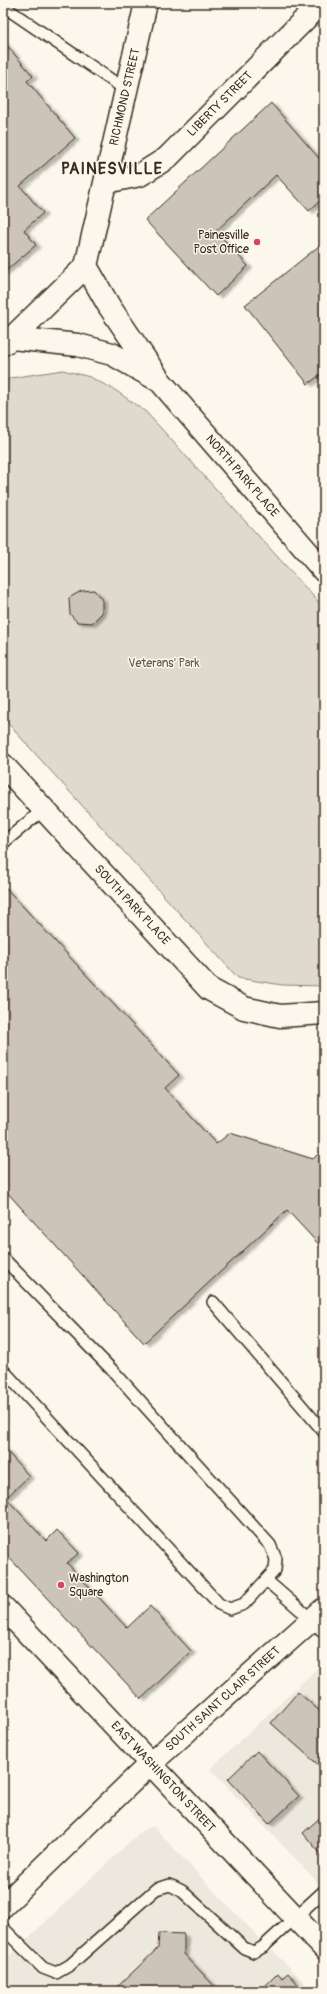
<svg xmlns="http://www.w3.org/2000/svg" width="327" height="1994" font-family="Pangolin,sans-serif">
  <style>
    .built { fill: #ede8dd }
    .green { fill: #dfd9ce; stroke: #8d8276 }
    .building { fill: #ccc4b9; stroke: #3b2a1e; filter: url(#shadow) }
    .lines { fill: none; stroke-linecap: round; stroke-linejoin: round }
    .service-casing { stroke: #3b2a1e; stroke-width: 14 }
    .minor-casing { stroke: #3b2a1e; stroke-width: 25 }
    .tertiary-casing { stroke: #3b2a1e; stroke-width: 25 }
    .service { stroke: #fbf7ec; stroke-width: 11 }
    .minor { stroke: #fbf7ec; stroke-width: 22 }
    .tertiary { stroke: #fbf7ec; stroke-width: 22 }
    .poi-dot { fill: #d1495b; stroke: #fbf7ec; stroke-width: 1.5 }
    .labels { text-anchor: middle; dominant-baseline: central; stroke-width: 3; stroke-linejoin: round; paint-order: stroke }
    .street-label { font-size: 12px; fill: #3b2a1e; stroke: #fbf7ec }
    .poi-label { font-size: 12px; fill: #3b2a1e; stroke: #fbf7ec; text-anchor: end }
    .park-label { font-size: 12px; fill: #64564a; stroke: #fbf7ec }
    .district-label { font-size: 16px; font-weight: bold; letter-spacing: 1px; fill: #3b2a1e; stroke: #fbf7ec }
  </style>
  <defs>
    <filter id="shadow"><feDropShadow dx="4.5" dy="2.5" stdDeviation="1" flood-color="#0004"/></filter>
  </defs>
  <rect width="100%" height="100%" fill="#fbf7ec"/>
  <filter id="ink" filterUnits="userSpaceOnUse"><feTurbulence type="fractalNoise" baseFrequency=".025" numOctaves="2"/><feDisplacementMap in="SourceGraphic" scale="8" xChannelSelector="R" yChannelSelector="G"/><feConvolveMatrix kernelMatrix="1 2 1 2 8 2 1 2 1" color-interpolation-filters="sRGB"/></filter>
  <g filter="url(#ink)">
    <path class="built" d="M324,1662V1889L210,1769Z
      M153,1826L228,1906L313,1991H3V1962L140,1832Z"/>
    <path class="green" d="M63,370L90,377L115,390L146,412L324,608V986L282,985L238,978L3,718V384L10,378Z"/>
    <path class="building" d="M3,41L33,76L27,81L75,138L20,186L43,213L24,230L36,245L3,273Z
      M271,103L324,164V197L309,211L276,175L216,231L248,266L216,296L145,220Z
      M324,242V372L308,384L245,305Z
      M94,590L102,600V613L92,623L77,622L70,614L69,598L81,591Z
      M3,885L179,1075L165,1088L216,1144L230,1133L313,1159L324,1148V1250L287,1210L144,1343L3,1188Z
      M3,1447L29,1476L6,1498L46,1541L57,1530L79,1553L67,1563L127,1628L150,1606L191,1651L141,1699L3,1551Z
      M298,1692L324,1715L323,1769L271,1723Z
      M257,1751L299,1796L269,1824L228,1779Z
      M324,1814V1858L303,1833Z
      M159,1933L184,1934V1954L219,1991H113L158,1948Z
      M278,1973L282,1978L288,1973L304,1991H260Z"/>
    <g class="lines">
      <defs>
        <path id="service" d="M3,6L126,90
          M3,843L44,809
          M3,1258L115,1373L270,1545L276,1559L275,1570L244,1604L230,1609L219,1604L3,1370
          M213,1302L324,1432
          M266,1580L312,1620L324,1633
          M3,1928L43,1968L56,1973L70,1965L156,1889L170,1885L182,1891L244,1948L254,1952L263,1947L324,1891"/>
        <path id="minor" d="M106,182L140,175L167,158L321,3
          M3,1607L324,1948
          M3,1906L150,1764L324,1609"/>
        <path id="tertiary" d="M86,266L109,306L160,381L324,571
          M12,338L78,345L112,354L156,379
          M3,344L12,338L86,266L146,3
          M3,765L209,989L244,1008L280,1016L324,1013"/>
      </defs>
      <use href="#service" class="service-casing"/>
      <use href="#minor" class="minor-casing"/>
      <use href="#tertiary" class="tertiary-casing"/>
      <use href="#service" class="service"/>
      <use href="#minor" class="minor"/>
      <use href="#tertiary" class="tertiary"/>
    </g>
  </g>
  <g class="poi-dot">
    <circle cx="257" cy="242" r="4"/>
    <circle cx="61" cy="1585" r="4"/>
  </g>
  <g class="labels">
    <g class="street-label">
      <text transform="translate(125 97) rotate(-77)">RICHMOND STREET</text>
      <text transform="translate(220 104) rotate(-45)">LIBERTY STREET</text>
      <text transform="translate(242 476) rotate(49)">NORTH PARK PLACE</text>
      <text transform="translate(132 905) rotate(47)">SOUTH PARK PLACE</text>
      <text transform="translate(223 1699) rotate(-42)">SOUTH SAINT CLAIR STREET</text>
      <text transform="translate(163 1777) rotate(47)">EAST WASHINGTON STREET</text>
    </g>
    <g class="poi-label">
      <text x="249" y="235">Painesville<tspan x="249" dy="14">Post Office</tspan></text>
      <text x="69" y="1578" text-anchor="start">Washington<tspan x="69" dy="14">Square</tspan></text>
    </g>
    <g class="park-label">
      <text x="164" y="663">Veterans' Park</text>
    </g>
    <g class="district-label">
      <text x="112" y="169">PAINESVILLE</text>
    </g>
  </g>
  <rect width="327" height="1994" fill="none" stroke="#fbf7ec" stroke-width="16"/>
  <rect x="8" y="8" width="311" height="1978" fill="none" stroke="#3b2a1e" stroke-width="1.5" filter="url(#ink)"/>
</svg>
